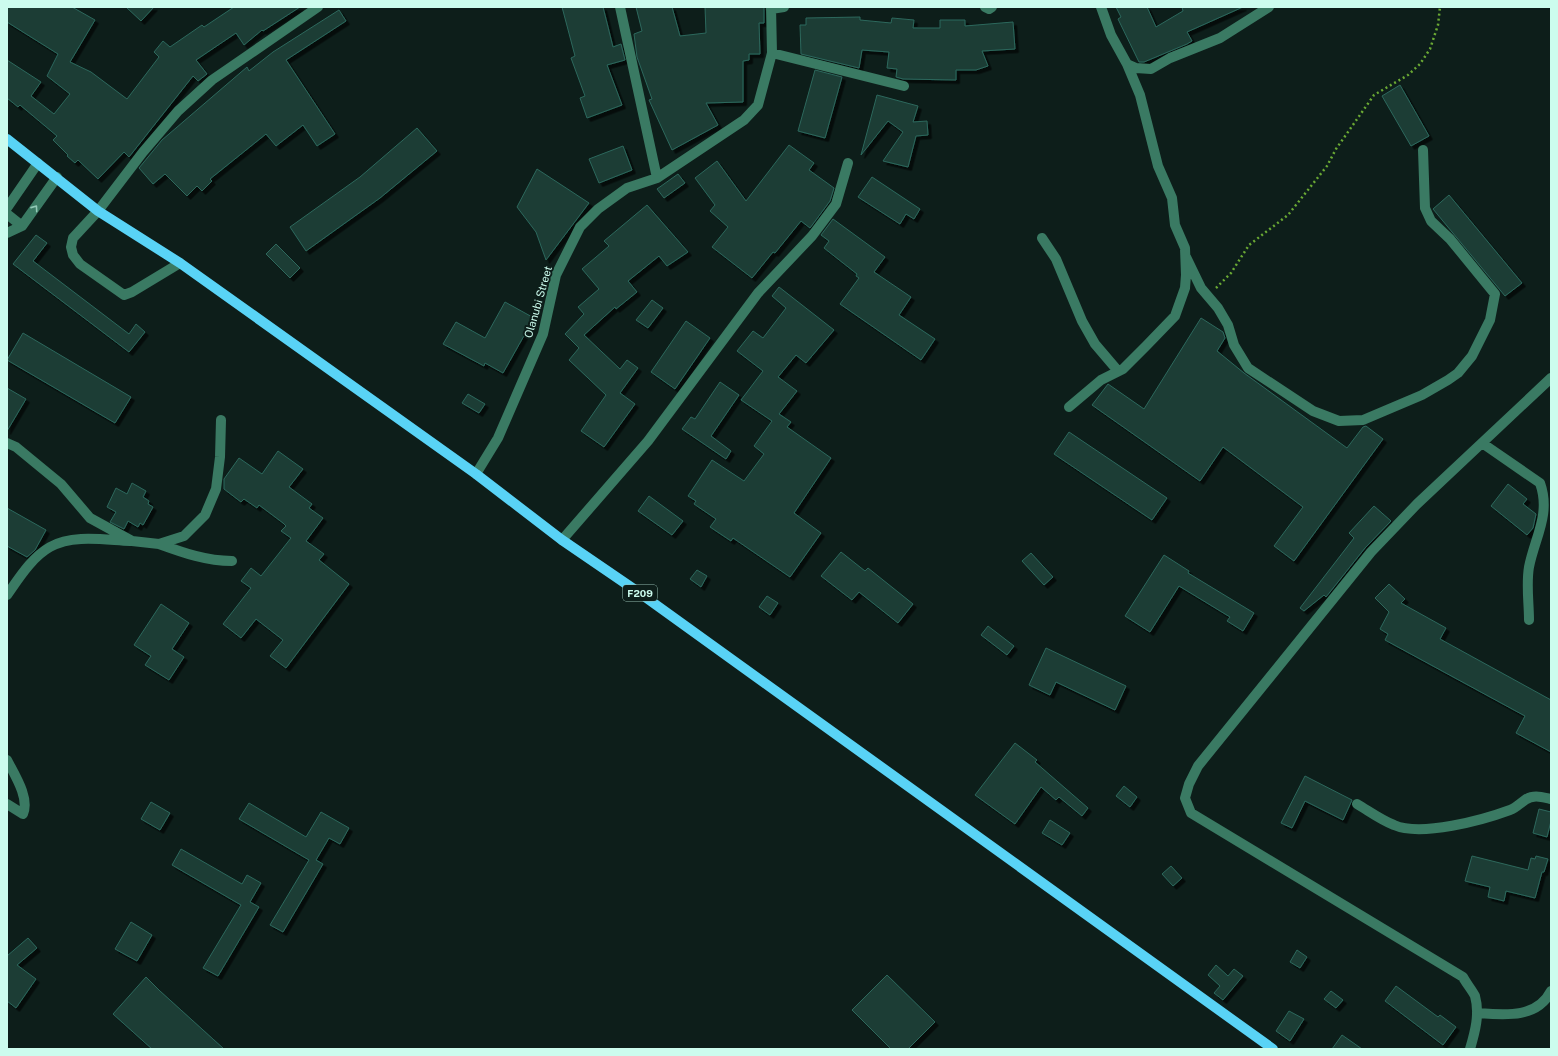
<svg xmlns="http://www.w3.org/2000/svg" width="1558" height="1056" font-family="'Public Sans',sans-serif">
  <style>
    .building { fill: #1a3d36; stroke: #2d685c; filter: url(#shadow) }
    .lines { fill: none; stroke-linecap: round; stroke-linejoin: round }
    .path { stroke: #6aa934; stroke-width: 2.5; stroke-dasharray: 2 3; stroke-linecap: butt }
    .minor { stroke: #3a7a63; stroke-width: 10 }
    .major { stroke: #59d3f6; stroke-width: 10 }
    .oneway { stroke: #92c8b6 }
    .labels { text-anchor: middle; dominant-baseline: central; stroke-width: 4; stroke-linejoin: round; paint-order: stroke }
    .shield { fill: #0d1e1a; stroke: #93b9ae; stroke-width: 1 }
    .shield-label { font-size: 10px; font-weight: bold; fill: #ccfcee }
    .street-label { font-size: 11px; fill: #ccfcee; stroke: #0d1e1a }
  </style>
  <defs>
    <filter id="shadow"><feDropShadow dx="3.5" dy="3.5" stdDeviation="0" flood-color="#0009"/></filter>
  </defs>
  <rect width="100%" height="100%" fill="#0d1e1a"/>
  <path class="building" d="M7,7H72L95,20L70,62L91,72L127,99L159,57L154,52L163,41L170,47L202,25L204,27L234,7H300L263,31L262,30L244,45L236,33L196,60L207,74L198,81L193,76L129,157L124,152L98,179L78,160L75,163L67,156L68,155L53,140L57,136L20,105L18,107L7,98V60L41,82L31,96L54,114L70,94L47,76L58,54L7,22Z
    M126,7H154L141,21Z
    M562,7H603L613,47L621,44L625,60L607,65L622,105L587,118L580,98L585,96L571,58L575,56Z
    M636,7H672L680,36L706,33L705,7H764V23H759L760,54H749V60L743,61V102L706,103L718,125L672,150L649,100L652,99L637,57L634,34L642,31Z
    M1116,7H1147L1156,27L1183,11L1182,7H1243L1187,32L1192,41L1187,44L1144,62H1139L1118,19L1121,17Z
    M339,10L346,21L286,60L335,134L317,146L303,125L276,146L266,134L210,179L212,181L202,191L197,186L187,196L165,174L153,184L139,168L162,140L247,67L249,71L273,52Z
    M860,17V20L891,23L892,18L914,20L913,28H940V20H965V26L1013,22L1015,49L982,51L988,66L976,70H956V80L903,79L896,77L897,69L887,68L889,52L862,50L859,68L801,54L800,25H806V18Z
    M815,70L842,77L825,138L798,131Z
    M1400,85L1429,136L1411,146L1382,96Z
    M877,95L918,106L913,122L927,121L928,135L916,136L908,167L883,161L903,132L888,121L861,155Z
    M417,128L437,151L380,198L306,251L290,227L360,177Z
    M789,145L814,163L809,170L834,188L830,201L810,228L801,221L775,253L773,252L752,278L712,247L728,227L710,211L715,205L695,178L717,161L746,201Z
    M623,146L632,170L599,183L589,159Z
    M537,169L589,203L546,260L536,232L517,207Z
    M678,174L685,183L664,198L657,189Z
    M872,177L920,209L914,219L906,214L900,224L858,197Z
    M1449,195L1522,283L1505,296L1433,209Z
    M647,205L688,252L667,266L659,256L628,281L637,292L616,309L615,307L584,335L620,369L627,360L638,368L620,393L635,404L604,447L581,431L606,395L569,360L579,348L565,334L584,314L578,307L599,289L582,269L609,246L604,241Z
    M833,219L885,257L874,272L911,297L899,315L935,339L921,360L840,304L859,278L856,276L857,274L824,248L829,241L821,235Z
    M36,235L47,243L33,261L129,334L136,324L145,332L129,352L13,264Z
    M276,244L300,268L290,278L266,254Z
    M779,287L834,330L806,363L796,355L778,377L797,391L779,414L791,422L787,427L831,458L794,513L821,533L790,577L733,538L731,541L710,527L716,519L694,504L696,501L688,496L712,460L744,481L764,454L754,446L772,421L741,400L763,371L737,351L753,331L763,338L786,308L772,296Z
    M652,300L663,308L648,328L636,320Z
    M505,302L534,318L503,373L485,363L484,366L443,344L456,322L485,338Z
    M1201,318L1223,332L1225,338L1217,351L1244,373L1347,448L1363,427L1366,426L1383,439L1294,561L1274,546L1303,507L1223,447L1200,481L1092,405L1108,384L1144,409Z
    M686,321L710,338L675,389L651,372Z
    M23,333L131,397L115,423L7,360Z
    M720,382L739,395L711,436L731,451L726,459L682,429L691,417L695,419Z
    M7,388L26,399L7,431Z
    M468,394L485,404L479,413L462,403Z
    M1069,432L1167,498L1152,520L1054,454Z
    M278,451L303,469L289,487L312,504L309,508L323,518L306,541L324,554L319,560L349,584L286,668L270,656L283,640L256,619L241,638L223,624L251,588L241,581L251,568L261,576L291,538L281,531L286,526L283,523L259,505L257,508L244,499L241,502L224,489V479L239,458L262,474Z
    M132,483L146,491L143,497L149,501L148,504L153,507L143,525L140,523L138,527L128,521L124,529L110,522L116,512L107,507L116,488L127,494Z
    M1508,484L1527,499L1523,504L1536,514L1533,528L1527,535L1491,506Z
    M649,496L683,521L672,535L638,511Z
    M1374,506L1391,521L1365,548L1326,597L1324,595L1304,611L1300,608L1354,538L1349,533Z
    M7,508L46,530L35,550L27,557L7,546Z
    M841,552L865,571L868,568L913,604L898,623L859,592L852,600L821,576Z
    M1031,553L1053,577L1044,585L1022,561Z
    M1164,555L1189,571L1188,573L1254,613L1243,631L1227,621L1230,617L1179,586L1150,632L1125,616Z
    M697,570L707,576L701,587L690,579Z
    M1389,584L1405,599L1401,603L1446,628L1440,639L1551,700V752L1516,733L1525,716L1385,640L1388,634L1380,629L1389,612L1375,598Z
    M767,596L778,603L770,615L759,607Z
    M161,604L189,623L172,649L184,657L169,680L145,665L151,656L134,645Z
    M988,626L1014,646L1007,655L981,635Z
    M1046,648L1126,686L1115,710L1056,682L1050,695L1029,685Z
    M1015,743L1037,760L1035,762L1088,808L1082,816L1059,797L1056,800L1041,787L1015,824L975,795Z
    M1305,776L1352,800L1343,820L1305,801L1292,828L1281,823Z
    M1124,786L1137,797L1130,807L1116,796Z
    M151,802L170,813L160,830L141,819Z
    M249,803L306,837L321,812L349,828L340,844L329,838L316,860L323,864L283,932L270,925L309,860L239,819Z
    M1539,809L1551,812V821L1547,837L1533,833Z
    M1050,820L1070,833L1062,845L1042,833Z
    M181,849L242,884L247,875L261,883L250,902L259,907L218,976L203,968L241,905L172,865Z
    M1472,856L1528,870L1531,858L1535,859L1536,856L1548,859L1544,872H1542L1535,898L1506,891L1504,901L1488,897L1490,887L1465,881Z
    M1171,866L1182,878L1173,886L1162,874Z
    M131,922L152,935L137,961L115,949Z
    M28,938L37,948L17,965L36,979L16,1008L7,1001V956Z
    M1297,950L1307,957L1300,968L1290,962Z
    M1216,965L1228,976L1234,969L1243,976L1223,1000L1214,993L1220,986L1208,975Z
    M887,975L935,1022L908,1049H891L852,1010Z
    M146,977L160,991L224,1049H152L113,1014Z
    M1396,986L1438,1017L1440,1015L1456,1027L1443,1045L1385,1001Z
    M1331,991L1343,1000L1336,1008L1324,999Z
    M1289,1011L1304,1019L1290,1041L1276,1031Z
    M1342,1035L1362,1049H1332Z"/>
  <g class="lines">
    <path class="path" d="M1216,288L1231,273L1249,245L1288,215L1327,166L1336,149L1374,95L1408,75L1420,64L1430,49L1438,25L1440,7"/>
    <path class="minor" d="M620,7L657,178
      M985,7L989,9L992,7
      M1101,7L1111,35L1127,64L1136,68L1151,69L1170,58L1220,38L1269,7
      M771,9L784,7
      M772,53L904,86
      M7,208L38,163
      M7,214L22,226
      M7,233L22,226L57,177
      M1042,238L1056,259L1082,321L1095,344L1118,371
      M1186,257L1201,288L1218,308L1228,325L1234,345L1248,368L1313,411L1339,421L1363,420L1422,395L1448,380L1458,373L1472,356L1490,320L1495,294L1450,239L1431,221L1425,208L1423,150
      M180,263L132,292L124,295L80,264L73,255L71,247L73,238L98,211L143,152L178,111L212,80L318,7
      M1069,407L1101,380L1123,369L1146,346L1175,316L1185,288L1186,275L1185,248L1175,225L1172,198L1158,166L1140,95L1127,64
      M7,443L16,447L61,484L90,518L132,541L159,544L184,536L205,515L216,489L220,457L221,420
      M1482,443L1540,483C1551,514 1535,537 1529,567C1526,584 1529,603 1529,620
      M476,474L498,438L543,334L556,275L580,227L598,209L627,188L657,178L744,120L758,105L772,53L771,7
      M562,540L648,441L758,293L812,236L836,204L848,163
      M159,544C184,553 206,561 232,561
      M7,595C19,578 32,557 50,547C73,534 105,540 130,541
      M7,760C14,774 30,798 23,814L7,804
      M1357,804C1369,811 1381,820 1394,825C1421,837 1483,820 1510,810C1516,808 1519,804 1525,800C1533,794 1542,797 1551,799
      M1477,1013C1504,1015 1537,1019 1551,991
      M1470,1049C1475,1032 1480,1014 1475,996C1472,990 1466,983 1463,977L1191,813L1185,798L1189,784L1198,766L1371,552L1417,504L1551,378"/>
    <path class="major" d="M7,139L98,211L180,263L476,474L562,540L641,594L1273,1049"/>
  </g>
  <defs><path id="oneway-chevron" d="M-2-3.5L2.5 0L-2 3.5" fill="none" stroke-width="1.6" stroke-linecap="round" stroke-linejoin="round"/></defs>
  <use class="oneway" href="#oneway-chevron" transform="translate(35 208) rotate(-55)"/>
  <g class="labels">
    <rect class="shield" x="623" y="585" width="34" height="16" rx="3"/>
    <g class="shield-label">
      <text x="640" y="593">F209</text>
    </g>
    <g class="street-label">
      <text transform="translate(538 302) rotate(-74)">Olanubi Street</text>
    </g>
  </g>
  <rect width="1558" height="1056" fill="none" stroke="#ccfcee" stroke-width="16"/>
</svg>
